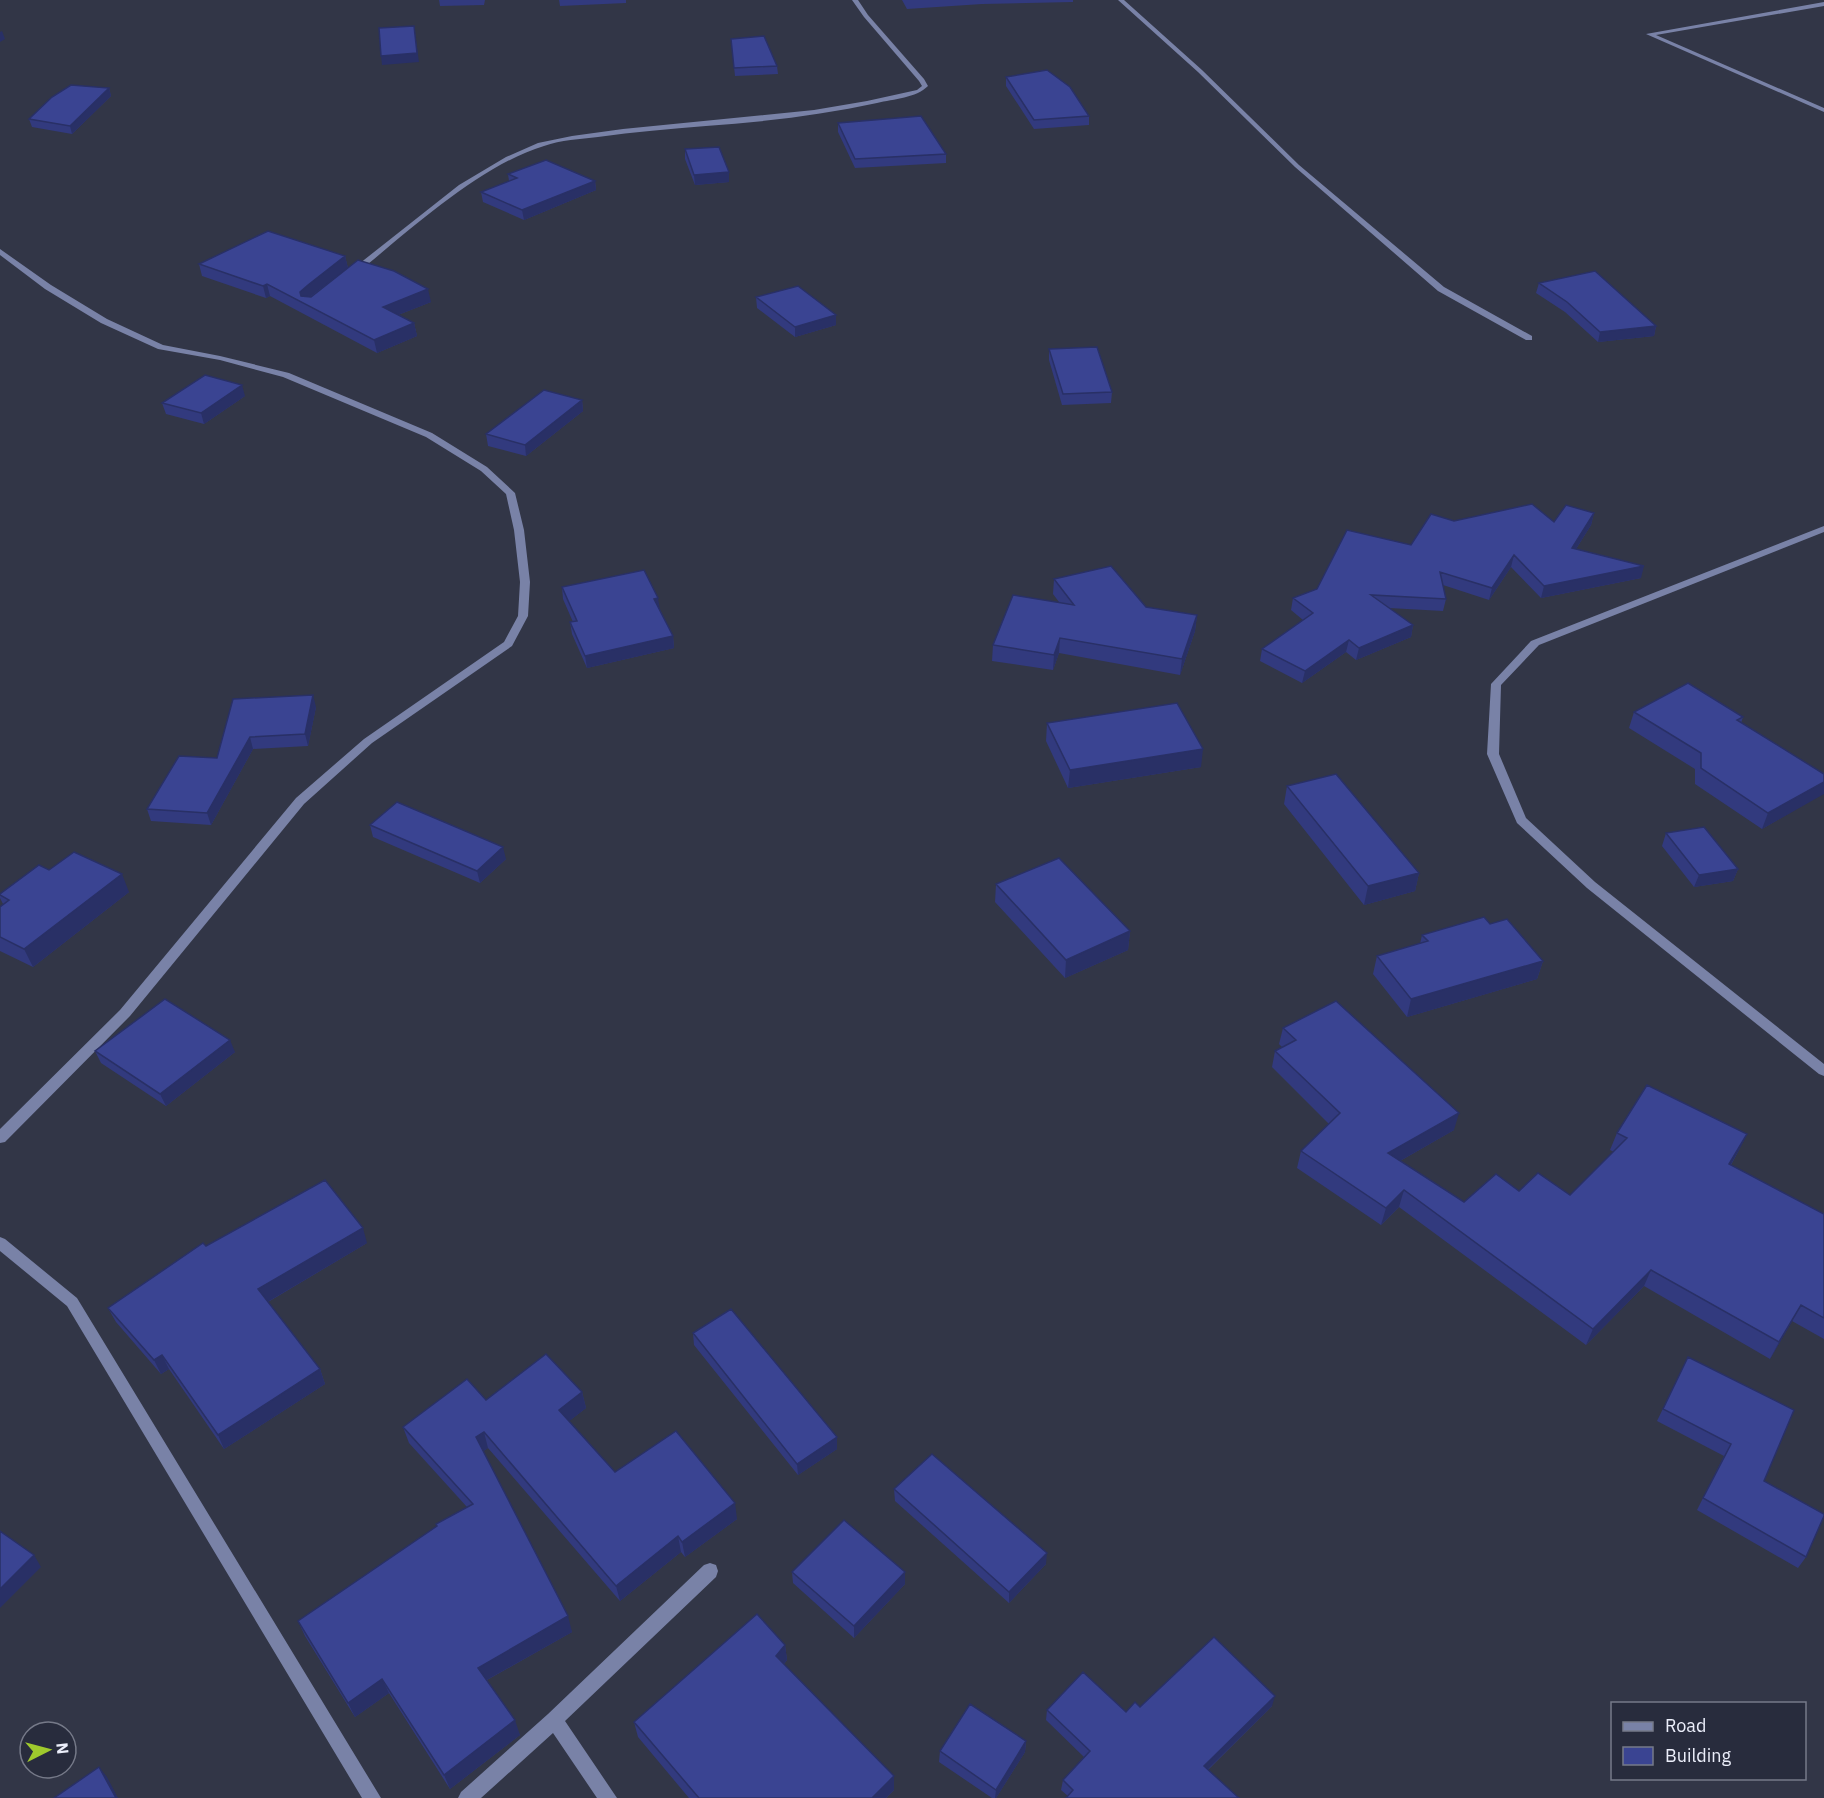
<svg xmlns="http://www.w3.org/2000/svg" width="1824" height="1798" font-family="'IBM Plex Sans',sans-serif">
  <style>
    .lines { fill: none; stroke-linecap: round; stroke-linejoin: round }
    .minor { fill: #7982a7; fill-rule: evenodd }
    .wall { fill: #323a7e }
    .shaded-wall { fill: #293066 }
    .building { fill: #3a4492; stroke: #293066; stroke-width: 1.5 }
  </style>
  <rect width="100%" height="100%" fill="#323647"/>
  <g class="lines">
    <path class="minor" d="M852,0H858L868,15L924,79L928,86C916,98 894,99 877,103C821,115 764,122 706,126C670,129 634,132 598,137C580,139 561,140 544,146C480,165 409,231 357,273L350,271L459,185L506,157L538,143L572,136L623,129L814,110L867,101L917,90L922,86L919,81L864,17Z
      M1118,0H1124L1202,70L1299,165L1444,287L1532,336V340H1526L1438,291L1295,167L1198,72Z
      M1824,2V6L1656,35L1824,108V112L1646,34Z
      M0,249L51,285L107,319L163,345L220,356L289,373L432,433L487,467L515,493L524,530L530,582L528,616L512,646L372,743L304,804L130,1016L5,1142L0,1143V1129L120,1010L296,798L364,739L504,642L518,616L520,582L514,530L506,494L481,471L426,437L283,377L220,360L158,349L101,323L45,289L0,255Z
      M1824,526V532L1539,645L1501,685L1499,754L1526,818L1595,882L1824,1064V1076L1819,1074L1587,888L1517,823L1487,754L1491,684L1531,641Z
      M0,1237L5,1239L77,1298L381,1798H362L67,1306L0,1251Z
      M710,1563L716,1565L718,1571L716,1577L565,1721L617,1798H597L553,1733L481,1798H458L461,1792L548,1714L704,1565Z"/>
  </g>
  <path class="wall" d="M439,0H485L484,5L440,6Z
    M559,0H626V3L560,6Z
    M902,0H1073V2L982,4L907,9Z
    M731,39L777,66L778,74L735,76Z
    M1006,77L1089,116V125L1034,129L1006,86Z
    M109,88L111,96L72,134L32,127L29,119Z
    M838,123L946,154V163L855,168L838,132Z
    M685,149L729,172V182L695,185L685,159Z
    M508,174L595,181L596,190L524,220L483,202L481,192L509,181Z
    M345,256L348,268L431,302L398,315L414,323L417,336L377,353L270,296L266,298L202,276L199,264Z
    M1539,283L1656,326L1654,336L1598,342L1565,312L1536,293Z
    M756,297L836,325L795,337L757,308Z
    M1049,349L1112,392L1111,403L1062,405L1049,360Z
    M245,396L204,424L166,414L162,403Z
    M582,400L583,411L526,456L488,446L486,434Z
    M1594,513L1591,525L1576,549L1641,578L1541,598L1511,567L1489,600L1443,585L1446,599L1443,611L1389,608L1413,625L1411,637L1356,660L1346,652L1302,683L1260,661L1262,649L1303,620L1291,610L1293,598L1317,589L1411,545L1454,521L1554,522Z
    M1054,579L1146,607L1197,615L1195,631L1180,675L1059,653L1053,670L992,661L993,645L1059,602L1053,594Z
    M562,587L660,610L673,636L674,648L587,668L572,634L570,622H573L563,599Z
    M233,699L316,707L308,746L253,749L211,825L151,821L147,809L217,758Z
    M1634,712L1743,717L1741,723L1824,774V793L1762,829L1695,784V769L1629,728Z
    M1047,723L1201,767L1068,788L1046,741Z
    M1287,786L1419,873L1415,891L1364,905L1284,804Z
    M370,825L506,859L480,883L373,837Z
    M1666,833L1738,869L1733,881L1694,887L1662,846Z
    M49,870L129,892L33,967L0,951V907L3,904L0,898V894Z
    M996,884L1130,931L1128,950L1065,978L995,902Z
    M1422,935L1543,961L1537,979L1407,1017L1373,974L1377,956L1420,944Z
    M1283,1028L1454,1130L1400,1161L1464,1202L1519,1191L1570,1195L1614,1152L1610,1150L1617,1133L1747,1134L1739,1150L1731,1165L1824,1214V1339L1792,1321L1770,1359L1644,1286L1586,1345L1399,1207L1381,1225L1297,1168L1301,1151L1329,1124L1272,1067L1275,1051L1282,1047L1279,1044Z
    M95,1051L235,1052L166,1106L101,1063Z
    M367,1243L268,1302L320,1369L325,1384L224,1449L169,1369L161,1374L116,1322L108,1308Z
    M693,1333L837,1449L798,1475L694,1345Z
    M1688,1357L1764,1481L1806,1557L1798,1568L1697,1510L1724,1456L1657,1421Z
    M582,1392L586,1408L569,1421L615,1472L737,1519L685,1557L681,1552L620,1601L488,1448L483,1451L572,1632L487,1680L520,1735L450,1789L389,1693L355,1717L305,1636L298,1621L467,1507L409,1443L403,1427L486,1400Z
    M894,1489L1046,1564L1009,1603L895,1501Z
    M792,1572H905V1584L854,1638L793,1583Z
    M785,1645L787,1660L784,1664L894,1776V1790L886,1798H689L638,1737L634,1722Z
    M1272,1706L1208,1770L1068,1796L1061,1790L1063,1780L1084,1757L1046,1720L1047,1710L1126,1712L1140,1707Z
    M1026,1741L1025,1752L996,1798H992L939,1762L940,1751Z"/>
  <path class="shaded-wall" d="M414,26L419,62L382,65L381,56Z
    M2,31L5,39L0,42V32Z
    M109,88L111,96L72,134L70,126Z
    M729,172V182L695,185L694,175Z
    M595,181L596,190L524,220L522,210Z
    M345,256L348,268L303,302L300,292L308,285Z
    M267,284L270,296L266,298L263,286Z
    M428,289L431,302L385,320L383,307Z
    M836,315V325L795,337V327Z
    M414,323L417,336L377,353L374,340Z
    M1656,326L1654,336L1598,342L1600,332Z
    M242,385L245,396L204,424L201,413Z
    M582,400L583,411L526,456L525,445Z
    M1594,513L1591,525L1569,560L1572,548Z
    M1514,555L1511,567L1489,600L1492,588Z
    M1644,566L1641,578L1541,598L1544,586Z
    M658,598L660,610L654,599Z
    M1197,615L1195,631L1180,675L1182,659Z
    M1413,625L1411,637L1356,660L1359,648Z
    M673,636L674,648L587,668L585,656Z
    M1060,638L1059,653L1053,670L1054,655Z
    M1349,640L1346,652L1302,683L1305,671Z
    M313,695L316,707L308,746L305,734Z
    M250,737L253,749L211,825L207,813Z
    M1203,749L1201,767L1068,788L1070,770Z
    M1824,782V794L1762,829L1768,813Z
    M503,847L506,859L480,883L477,871Z
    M1738,869L1733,881L1694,887L1699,875Z
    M1419,873L1415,891L1364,905L1368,886Z
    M122,874L129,892L33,967L24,949Z
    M1130,931L1128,950L1065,978L1066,960Z
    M1543,961L1537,979L1407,1017L1411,999Z
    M230,1040L235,1052L166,1106L160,1094Z
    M1459,1113L1454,1130L1384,1170L1388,1153Z
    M1747,1134L1739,1150L1722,1180L1729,1164Z
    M1404,1190L1399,1207L1381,1225L1386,1208Z
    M363,1228L367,1243L264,1304L258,1289Z
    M1651,1270L1644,1286L1586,1345L1593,1329Z
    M1801,1305L1792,1321L1770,1359L1779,1342Z
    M162,1355L169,1369L161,1374L154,1360Z
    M320,1369L325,1384L224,1449L218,1435Z
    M582,1392L586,1408L563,1426L559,1410Z
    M484,1432L488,1448L481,1453L476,1437Z
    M837,1437V1449L798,1475L797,1464Z
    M735,1503L737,1519L685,1557L682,1542Z
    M678,1536L681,1552L620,1601L616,1586Z
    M1047,1553L1046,1564L1009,1603V1592Z
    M34,1555L41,1567L0,1608V1589Z
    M905,1572V1584L854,1638V1626Z
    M568,1616L572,1632L483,1682L478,1668Z
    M785,1645L787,1660L778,1671L776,1656Z
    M382,1679L389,1693L355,1717L348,1703Z
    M1275,1696L1272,1706L1201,1776L1204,1766Z
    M515,1720L520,1735L450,1789L444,1775Z
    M1026,1741L1025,1752L996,1798H995L996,1790Z
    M99,1767L107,1777L118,1798H116Z
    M894,1776V1790L886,1798H872Z"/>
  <path class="building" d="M414,26L417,53L381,56L379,28Z
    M764,36L777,66L734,68L731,39Z
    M1047,70L1070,87L1089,116L1034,120L1006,77Z
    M71,85L109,88L70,126L29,119L52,97Z
    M921,116L946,154L855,159L838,123Z
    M719,147L729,172L694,175L685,149Z
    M546,160L595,181L522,210L481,192L517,178L508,174Z
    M268,231L345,256L308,285L300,292L301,296L311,297L358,260L394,271L428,289L383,307L414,323L374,340L267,284L263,286L199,264Z
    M1595,271L1656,326L1600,332L1567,302L1539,283Z
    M798,286L836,315L795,327L756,297Z
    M1097,347L1112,392L1063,394L1049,349Z
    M205,375L242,385L201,413L162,403Z
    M544,390L582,400L525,445L486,434Z
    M1532,504L1554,522L1566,505L1594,513L1572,548L1644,566L1544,586L1514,555L1492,588L1440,572L1446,599L1371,595L1413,625L1359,648L1349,640L1305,671L1262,649L1313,613L1293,598L1317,589L1347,530L1411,545L1431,514L1454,521Z
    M1111,566L1146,607L1197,615L1182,659L1060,638L1054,655L993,645L1013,595L1074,605L1054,579Z
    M644,570L658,598L654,599L673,636L585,656L570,622L577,621L562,587Z
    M1688,683L1743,717L1737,720L1824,774V782L1768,813L1701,768V753L1634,712Z
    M313,695L305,734L250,737L207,813L147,809L179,756L217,758L233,699Z
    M1177,703L1203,749L1070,770L1047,723Z
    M1336,774L1419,873L1368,886L1287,786Z
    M397,802L503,847L477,871L370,825Z
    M1704,827L1738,869L1699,875L1666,833Z
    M74,852L122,874L24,949L0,937V907L9,900L0,895V894L39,865L49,870Z
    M1059,858L1130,931L1066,960L996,884Z
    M1484,917L1490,924L1507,919L1543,961L1411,999L1377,956L1428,941L1422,935Z
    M165,999L230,1040L160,1094L95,1051Z
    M1336,1001L1459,1113L1388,1153L1464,1202L1496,1174L1519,1191L1538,1173L1570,1195L1627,1138L1617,1133L1647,1085L1747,1134L1729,1164L1824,1214V1318L1801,1305L1779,1342L1651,1270L1593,1329L1404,1190L1386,1208L1301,1151L1340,1113L1275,1051L1296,1040L1283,1028Z
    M325,1180L363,1228L258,1289L320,1369L218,1435L162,1355L154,1360L108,1308L203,1243L206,1246Z
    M731,1309L837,1437L797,1464L693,1333Z
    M546,1354L582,1392L559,1410L615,1472L676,1431L735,1503L682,1542L678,1536L616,1586L484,1432L476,1437L568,1616L478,1668L515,1720L444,1775L382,1679L348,1703L298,1621L437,1526L436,1524L473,1504L403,1427L467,1379L486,1400Z
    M1688,1357L1794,1410L1764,1481L1824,1514V1516L1806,1557L1703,1498L1731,1444L1663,1409Z
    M932,1454L1047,1553L1009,1592L894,1489Z
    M844,1520L905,1572L854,1626L792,1572Z
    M0,1531L34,1555L0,1589Z
    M757,1614L785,1645L776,1656L894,1776L872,1798H699L634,1722Z
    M1214,1637L1275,1696L1204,1766L1239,1798H1066L1073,1790L1063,1780L1090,1751L1047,1710L1083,1672L1126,1712L1135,1702L1140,1707Z
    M970,1704L1026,1741L996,1790L940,1751Z
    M99,1767L116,1798H54Z"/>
  <rect x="1611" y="1702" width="195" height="78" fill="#282c3d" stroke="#767a89" stroke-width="1.5"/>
  <rect x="1623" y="1722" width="30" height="9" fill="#7982a7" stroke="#767a89" stroke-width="1.5"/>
  <text x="1665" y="1732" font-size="18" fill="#ebeefa">Road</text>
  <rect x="1623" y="1747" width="30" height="18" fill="#3a4492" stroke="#767a89" stroke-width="1.5"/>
  <text x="1665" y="1762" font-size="18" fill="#ebeefa">Building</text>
  <g transform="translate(48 1750) rotate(84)"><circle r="28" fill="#282c3d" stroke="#767a89" stroke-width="1.5"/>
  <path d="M0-4.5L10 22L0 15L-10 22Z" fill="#9fca2d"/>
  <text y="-9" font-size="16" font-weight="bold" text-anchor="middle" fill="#ebeefa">N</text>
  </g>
</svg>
